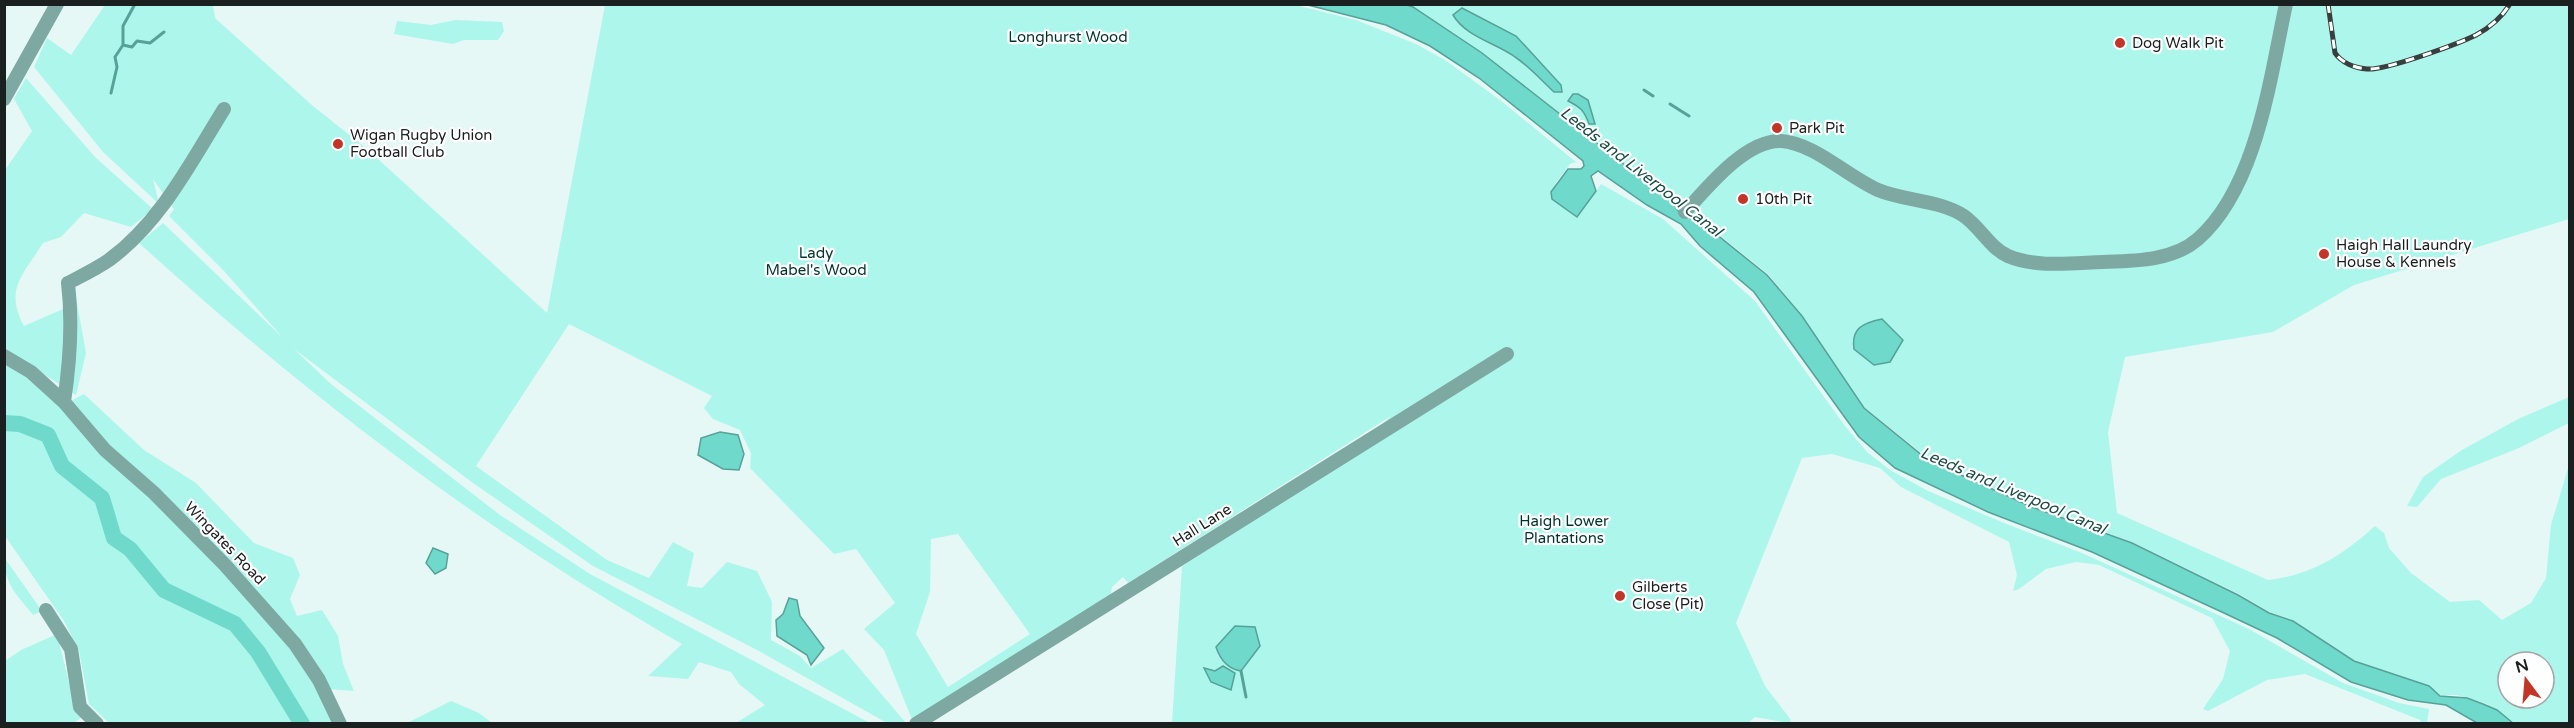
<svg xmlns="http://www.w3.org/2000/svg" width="2574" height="728" font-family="'Varela Round',sans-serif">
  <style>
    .green { fill: #adf6ec; fill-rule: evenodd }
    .water { fill: #6fd9cc; stroke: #56a298; stroke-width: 1.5 }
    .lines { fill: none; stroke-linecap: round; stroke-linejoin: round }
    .stream { stroke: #56a298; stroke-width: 3 }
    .river { stroke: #6fd9cc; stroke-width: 16 }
    .minor { stroke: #7ea8a2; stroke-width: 14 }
    .rail-casing { stroke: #383f3e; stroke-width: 5 }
    .rail { stroke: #fff; stroke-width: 3; stroke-dasharray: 9; stroke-linecap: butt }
    .poi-dot { fill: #c23527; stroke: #fff; stroke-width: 2 }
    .labels { text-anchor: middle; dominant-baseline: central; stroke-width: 4.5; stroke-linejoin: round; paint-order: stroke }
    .park-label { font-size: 15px; fill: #00342f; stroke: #fff }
    .poi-label { font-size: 15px; fill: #1a201f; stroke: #fff; text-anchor: start }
    .street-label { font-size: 15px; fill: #1a201f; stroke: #fff }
    .water-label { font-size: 16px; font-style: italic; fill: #1d4d47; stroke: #fff }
  </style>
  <rect width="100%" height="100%" fill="#e6f8f5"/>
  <path class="green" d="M1291,4L1356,20L1416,44L1445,60L1500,100L1576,162L1570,164L1555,184L1577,217L1601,184L1663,219L1755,301L1845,426L1867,452L1890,470L1928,491L2009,525L2082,553L2249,629L2343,683L2399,703L2429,709L2427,723H2421L2420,720L2305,674L2267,680L2208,711L2203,709L2223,679L2230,651L2212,618L2099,565L2076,562L2046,569L2019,589L2013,591L2017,575L2009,542L1901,487L1880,468L1832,454L1802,458L1736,623L1765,686L1791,720L1789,723L1755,717L1747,724L1172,723L1182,566L1338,465L1391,416L1128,583L1123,577L1112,587L1109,603L913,722L884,650L864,629L895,603L856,549L834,554L750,468L751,453L740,430L713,419L704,408L712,396L569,324L476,466L607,560L649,578L673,542L694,553L687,586L702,588L727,562L757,571L772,602L771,640L800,656L811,668L843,649L906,723H887L759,651L593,566L473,483L294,349L331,384L500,515L590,574L870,723H736L765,705L739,684L731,672L699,662L688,679L648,676L682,644C483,530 308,397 139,243L163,223L283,338L224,271L169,216L174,209L153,179L159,204L103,152L34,67L47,38L71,55L105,5H213L215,18L313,106L367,149L547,313L605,5ZM958,534L1030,634L948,687L916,634L930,592L931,539Z
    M1407,5H2569V219L2354,285L2273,332L2125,357L2108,432L2117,513L2268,580C2312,575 2343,555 2375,526L2384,533L2389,548L2411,573L2450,602L2479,600L2502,620L2531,603L2546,578L2551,525L2569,465V723H2515L2498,710L2484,703L2457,695H2440L2429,686L2355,661L2293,620L2269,612L2239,594L2132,542L2032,506L1929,459L1864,407L1802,315L1768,274L1707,225L1679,211L1657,189L1482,53ZM2508,662H2544V698H2508Z
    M455,20L502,22L504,31L498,40H464L453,44L394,34L397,21L431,25Z
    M26,78L95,157L153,209L131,227L84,213L61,237L43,243C23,275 4,289 24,326L77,303L86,353L76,395L5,349V170L32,131L14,99Z
    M4,360L63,405L84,394L144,450L196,483L254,543L293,558L300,575L290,599L297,616L322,610L338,636L343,664L354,691L328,689L335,723H109L89,704L79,651L64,621L5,536Z
    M2569,397V423L2519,448L2441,479L2417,507L2407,506L2423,477L2462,450L2518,419Z
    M4,557L42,611L33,615C16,593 5,586 4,557Z
    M57,634L73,699L82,717L74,723L5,724V661L21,650Z
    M451,701L479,713L492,723H407Z"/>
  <path class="water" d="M1308,5H1407L1413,7L1482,53L1671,201L1679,212L1706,226L1767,275L1802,316L1864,408L1928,460L2032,507L2132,543L2238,595L2269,613L2293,621L2354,661L2429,686L2440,696L2467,698L2483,704L2497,710L2513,723H2477L2446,705L2408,700L2351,682L2277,638L2224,613L2092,552L1988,512L1895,468L1859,437L1754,292L1700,246L1681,224L1647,205L1598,171L1591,176L1596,191L1577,217L1552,199L1551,192L1568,169H1581L1584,166L1583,161L1479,78L1430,46L1386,25Z
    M1462,8L1516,36L1561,85L1562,92H1554C1542,81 1529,66 1515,57C1496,43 1466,37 1453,15Z
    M1573,94H1578L1588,100L1595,124H1589C1584,110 1580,107 1568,101Z
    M1882,319L1903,340L1890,362L1874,365L1854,349C1851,328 1863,323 1882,319Z
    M720,432L738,435L744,454L739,470L723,469L698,455L701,438Z
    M433,548L448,554L446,568L435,574L426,563Z
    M789,598L797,600L800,616L824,648L811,665L807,655L777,636L776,620L783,614Z
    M1235,626L1255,627L1260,646L1241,671C1228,669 1220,659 1216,647Z
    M1223,666L1235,673L1231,690L1211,682L1204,668L1215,671Z"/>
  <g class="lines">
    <path class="stream" d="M135,4L123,26V45L132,47L137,41L150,43L164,32
      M1644,90L1653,96
      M111,93L117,67L115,57L123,45
      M1670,104L1689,116
      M1241,671L1246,697"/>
    <path class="river" d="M4,423L20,424L48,435L62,466L102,498L114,538L130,549L164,590L235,624L258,652L302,724"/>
    <path class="minor" d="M4,99L57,4
      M1685,212C1707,188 1745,140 1781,141C1814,143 1848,177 1878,190C1904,201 1940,200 1964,216C1980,227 1990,248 2008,256C2036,268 2073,263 2103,262C2134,261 2173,261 2198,239C2257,187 2270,78 2286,4
      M4,356L31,372L64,402L105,450L154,493L225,565L295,644L319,680L340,724
      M64,402C70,362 73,324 68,283C81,276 96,269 109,260C161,222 191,162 224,109
      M46,610L71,649L80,707L97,724
      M916,724L1507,354"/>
    <defs>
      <path id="rail" d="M2328,4L2335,53C2342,63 2355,68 2367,69C2384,71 2458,44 2476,35C2489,28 2502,17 2510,4"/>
    </defs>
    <use href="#rail" class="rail-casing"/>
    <use href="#rail" class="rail"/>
  </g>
  <g class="poi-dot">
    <circle cx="2120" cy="43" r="6"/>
    <circle cx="1777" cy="128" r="6"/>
    <circle cx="338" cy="144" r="6"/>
    <circle cx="1743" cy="199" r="6"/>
    <circle cx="2324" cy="254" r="6"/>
    <circle cx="1620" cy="596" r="6"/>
  </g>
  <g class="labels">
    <g class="park-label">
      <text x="1068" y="37">Longhurst Wood</text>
      <text x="816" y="253">Lady<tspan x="816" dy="17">Mabel's Wood</tspan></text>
      <text x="1564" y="521">Haigh Lower<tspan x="1564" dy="17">Plantations</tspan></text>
    </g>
    <g class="poi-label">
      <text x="2132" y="43">Dog Walk Pit</text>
      <text x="1789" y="128">Park Pit</text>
      <text x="350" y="135">Wigan Rugby Union<tspan x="350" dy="17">Football Club</tspan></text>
      <text x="1755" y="199">10th Pit</text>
      <text x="2336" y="245">Haigh Hall Laundry<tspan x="2336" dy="17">House &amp; Kennels</tspan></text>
      <text x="1632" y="587">Gilberts<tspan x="1632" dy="17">Close (Pit)</tspan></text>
    </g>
    <g class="street-label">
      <text transform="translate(1202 525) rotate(-32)">Hall Lane</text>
      <text transform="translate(225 543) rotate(46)">Wingates Road</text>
    </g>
    <g class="water-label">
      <text transform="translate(1641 172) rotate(38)">Leeds and Liverpool Canal</text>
      <text transform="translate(2013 491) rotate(23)">Leeds and Liverpool Canal</text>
    </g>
  </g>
  <rect width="2574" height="728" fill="none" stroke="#1a201f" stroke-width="12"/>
  <g transform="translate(2526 680) rotate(344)"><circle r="28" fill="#ffffff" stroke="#a3a6a5" stroke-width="1.5"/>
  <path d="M0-4.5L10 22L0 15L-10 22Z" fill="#c23527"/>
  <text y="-9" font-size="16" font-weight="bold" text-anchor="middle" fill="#1a201f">N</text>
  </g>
</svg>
